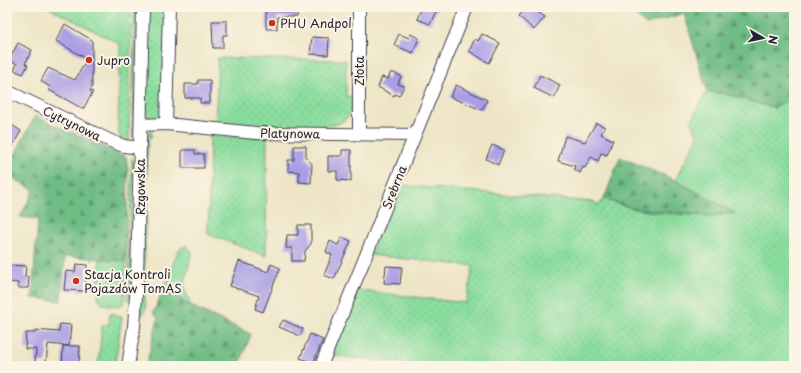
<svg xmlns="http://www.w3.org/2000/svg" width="801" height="373" font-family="'Playpen Sans',sans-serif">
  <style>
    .grass { fill: url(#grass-dots); stroke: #56806c }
    .forest { fill: url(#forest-firs); stroke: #486f60 }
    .building { fill: #a89de6 }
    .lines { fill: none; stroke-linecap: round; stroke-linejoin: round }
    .minor-casing { stroke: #413f50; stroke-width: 14 }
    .minor { stroke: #fff; stroke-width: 12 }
    .poi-dot { fill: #c8321e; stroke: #fcf5e5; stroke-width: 1.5 }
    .labels { text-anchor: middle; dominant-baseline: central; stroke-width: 4; stroke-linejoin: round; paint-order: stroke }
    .poi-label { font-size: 12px; fill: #22223b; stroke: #fcf5e5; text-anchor: start }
    .street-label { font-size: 12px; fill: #22223b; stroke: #fcf5e5 }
  </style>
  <defs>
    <pattern id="grass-dots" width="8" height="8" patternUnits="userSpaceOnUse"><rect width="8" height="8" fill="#8add9e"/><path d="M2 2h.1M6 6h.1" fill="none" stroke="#77bd89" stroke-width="1.8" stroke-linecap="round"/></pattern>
    <pattern id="forest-firs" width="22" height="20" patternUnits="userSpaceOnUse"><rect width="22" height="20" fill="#6fbc85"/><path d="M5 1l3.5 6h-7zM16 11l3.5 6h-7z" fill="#5b986e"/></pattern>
  </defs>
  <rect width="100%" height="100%" fill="#fcf5e5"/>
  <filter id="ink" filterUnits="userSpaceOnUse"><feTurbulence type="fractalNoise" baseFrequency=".025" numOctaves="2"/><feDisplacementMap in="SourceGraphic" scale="8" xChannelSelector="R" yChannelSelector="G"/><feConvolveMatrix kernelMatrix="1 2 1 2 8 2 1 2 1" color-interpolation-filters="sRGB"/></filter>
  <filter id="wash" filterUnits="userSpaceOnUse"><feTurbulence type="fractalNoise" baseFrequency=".012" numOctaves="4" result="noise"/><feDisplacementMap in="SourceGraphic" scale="16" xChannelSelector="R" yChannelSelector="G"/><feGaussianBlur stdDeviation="0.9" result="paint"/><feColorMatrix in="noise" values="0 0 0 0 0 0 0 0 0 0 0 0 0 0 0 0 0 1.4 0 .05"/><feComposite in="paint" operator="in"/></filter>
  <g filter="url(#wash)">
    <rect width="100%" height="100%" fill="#eee5c6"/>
    <path class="grass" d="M47,7H60L65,10L66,7H131L129,141H123L120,138L118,128L120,44Z
      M134,7H137L133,137Z
      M147,7H167L165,87L160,120L150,118L146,113Z
      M218,58L346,60V96L353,97C353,105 350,115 345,120C331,133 238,127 215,126Z
      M790,80H794V366H428L329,355L355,290L466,303L473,266L370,255L398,185L595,202L598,205L604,199C614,202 625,207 636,209C665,215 705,217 734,213L675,180L698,137L691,120L707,91L726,94L775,108Z
      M151,131L152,136L148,139L144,288L146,308L142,316H140L146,136Z
      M210,136L267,137L266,256L208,234Z
      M132,158L134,164L131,297L127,301Z
      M187,246L192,252L184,287L191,306C180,301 175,293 164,288L178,251L182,247Z
      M100,259L126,261L124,303L118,306L102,304L98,296Z
      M110,313L122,316L115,366H98L102,326L109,324Z"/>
    <path class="forest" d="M630,7H794V80H790L793,96L775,108L726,94L707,91L684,13L646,25L629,9Z
      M35,116L126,157L128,168L126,261L65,256L61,301L32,298L38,219L20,217L34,190L7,175V170Z
      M620,157L675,180L735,213L710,216L636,209L604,199Z
      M164,288L175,293L182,302L251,334L239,366H146L158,317L153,313Z"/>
    <g id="blocks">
      <path class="building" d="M266,7H297V17H277V29H266Z
        M422,7H438L430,24L417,19Z
        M527,7H544L539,13L545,17L534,30L519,16Z
        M212,21H227V35H223V48H213Z
        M65,24L92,40V87L90,91L93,92L83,109L49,90L50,87L41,81L48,68L75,80L87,59L56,41Z
        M399,34L409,38L410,34L419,38L413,53L394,45Z
        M482,34L500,43L489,63L469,51L475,39L478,41Z
        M312,37L329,38L328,55L310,54Z
        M18,43L32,50L25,64L28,65L23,74L14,70L17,64L9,60Z
        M391,72L401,76L398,84L404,86L399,96L395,94L394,96L378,87L382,77L388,79Z
        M540,75L560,85L554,98L534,88Z
        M198,80H210V103H200V98H185V84H198Z
        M456,85L487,100L482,110L450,97Z
        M7,122L21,131L7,156Z
        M596,123L605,127L601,134L613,140L607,155L601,153L598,161L591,157L585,168L583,167L580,173L574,169L575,166L558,161L565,136L585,142Z
        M492,145L504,150L498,165L486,159Z
        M294,146H306V158L312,164L311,183L299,182V172L288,171V160H294Z
        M182,150H195V154H204V168H182Z
        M342,150H351V181L337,180V171H328V156H342Z
        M298,225H311V244L305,251L304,261H292V248H286L287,235H298Z
        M342,237L351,241L334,279L324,275L332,255L326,252L330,241L338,245Z
        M239,261L268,272L271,264L280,268L263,312L255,309L259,296L230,286Z
        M76,264L87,265L85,291L64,290L66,271L75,272Z
        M10,265L26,266L25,277H29L28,288H18V283L9,282Z
        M386,266L402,267L400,284L384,283Z
        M283,320L303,329L300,336L279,327Z
        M60,324L71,325L69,346H80L79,366H62L63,346H69L48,344L46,363H35L36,349H25L26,333H35V330L59,332Z
        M310,334L323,340L313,363L300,358Z"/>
    </g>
  </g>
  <g filter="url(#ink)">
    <use href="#blocks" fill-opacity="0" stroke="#413f50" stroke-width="1"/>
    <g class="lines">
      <defs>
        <path id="minor" d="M359,7V135
          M7,91L113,142L124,146L140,148
          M166,124L169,7
          M141,125L166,124L256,133L415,135
          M128,366L134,327L137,280L143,7
          M321,366L467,7"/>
      </defs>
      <use href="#minor" class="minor-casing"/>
      <use href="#minor" class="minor"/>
    </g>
  </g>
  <g class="poi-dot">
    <circle cx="272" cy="23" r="4"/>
    <circle cx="89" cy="60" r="4"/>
    <circle cx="76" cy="281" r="4"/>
  </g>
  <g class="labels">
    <g class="poi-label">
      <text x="280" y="23">PHU Andpol</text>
      <text x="97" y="60">Jupro</text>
      <text x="84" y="274">Stacja Kontroli<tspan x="84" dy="14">Pojazdów TomAS</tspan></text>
    </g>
    <g class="street-label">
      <text transform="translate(359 71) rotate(-90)">Złota</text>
      <text transform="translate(72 123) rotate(26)">Cytrynowa</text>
      <text transform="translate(290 133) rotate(1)">Platynowa</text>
      <text transform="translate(140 187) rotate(-90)">Rzgowska</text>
      <text transform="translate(394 187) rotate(-68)">Srebrna</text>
    </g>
  </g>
  <rect width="801" height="373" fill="none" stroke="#fcf5e5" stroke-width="24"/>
  <g transform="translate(763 38) rotate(99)" stroke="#fcf5e5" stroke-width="3" paint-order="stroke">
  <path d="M0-3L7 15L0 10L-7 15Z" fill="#22223b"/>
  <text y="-6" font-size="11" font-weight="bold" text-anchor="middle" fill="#22223b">N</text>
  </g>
</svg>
